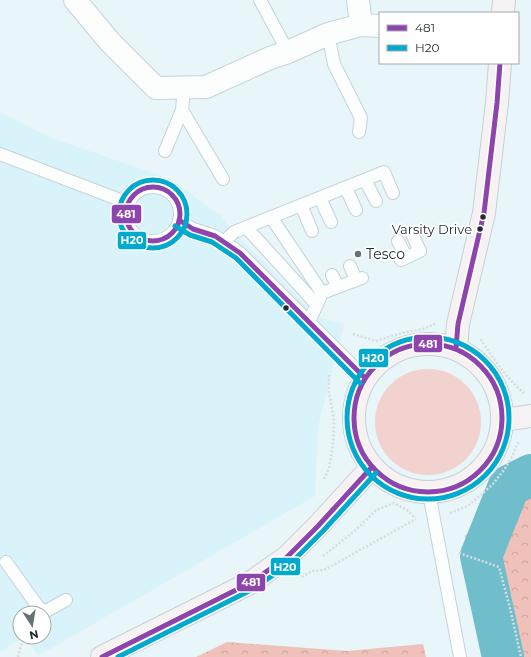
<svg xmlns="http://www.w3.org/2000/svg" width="531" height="657" font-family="Montserrat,sans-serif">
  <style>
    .built { fill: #d8f3fa }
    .grass { fill: #f2d2ce }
    .forest { fill: url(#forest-crowns) }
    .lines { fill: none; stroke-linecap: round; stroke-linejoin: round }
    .river { stroke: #70bdcc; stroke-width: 42 }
    .lane-casing { stroke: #c6d2d5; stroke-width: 14 }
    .street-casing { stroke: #c6d2d5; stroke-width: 24 }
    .secondary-casing { stroke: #c6d2d5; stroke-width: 24 }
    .path { stroke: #d9dcde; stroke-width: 2.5; stroke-dasharray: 2 2; stroke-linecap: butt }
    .lane { stroke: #fcfefe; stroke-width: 12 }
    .street { stroke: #fcfefe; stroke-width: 22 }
    .secondary { stroke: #f6f2f3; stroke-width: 22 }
    .bus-1-casing { stroke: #fff; stroke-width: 8 }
    .bus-2-casing { stroke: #fff; stroke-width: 8 }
    .bus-1 { stroke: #8e44ad; stroke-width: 5 }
    .bus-2 { stroke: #00a9ce; stroke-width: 5 }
    .bus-dot { fill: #1f2b2d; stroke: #fff; stroke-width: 1.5 }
    .poi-dot { fill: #657274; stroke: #fff; stroke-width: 1.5 }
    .labels { text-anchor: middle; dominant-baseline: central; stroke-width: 3.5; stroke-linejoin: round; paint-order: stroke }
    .bus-label { font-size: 13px; fill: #1f2b2d; stroke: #fff; text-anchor: end }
    .poi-label { font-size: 14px; fill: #1f2b2d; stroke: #fff; text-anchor: start }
    .line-badge { stroke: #fff; stroke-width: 1.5 }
    .badge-label { font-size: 11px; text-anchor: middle; font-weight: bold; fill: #fff }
  </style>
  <defs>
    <pattern id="forest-crowns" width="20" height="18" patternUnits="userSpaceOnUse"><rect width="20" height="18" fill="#f0c0ba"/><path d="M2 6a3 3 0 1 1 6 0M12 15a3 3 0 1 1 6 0" fill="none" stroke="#cda5a0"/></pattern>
  </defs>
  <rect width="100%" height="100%" fill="#e8f5f9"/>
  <path class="built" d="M0,112L49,137L170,179L220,215L234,232L317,317L344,324L318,427L315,496L38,656L26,637H44V613H20V637H24L0,652Z"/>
  <path class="grass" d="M375 422a53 53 0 1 1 106 0a53 53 0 1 1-106 0Z"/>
  <path class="forest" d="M531,472V657H515L507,616L472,587L465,536Z
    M227,642L347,651L423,644L426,657H196Z"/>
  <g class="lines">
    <path class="river" d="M503,657L481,556L509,486L531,475"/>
    <defs>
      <path id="lane" d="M260,0L288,52
        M328,34L334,64L361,118L359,132
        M182,110L223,179
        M165,151L182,110L184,87
        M0,154L128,203
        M365,180L376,201
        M126 214a27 27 0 1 1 54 0a27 27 0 1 1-54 0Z
        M346,188L356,210
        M320,198L331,222
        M301,205L312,231
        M271,217L322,293L309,322
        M179,220L193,229L215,236L240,253L365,378
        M246,227L317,305
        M398,241L406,257
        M224,242L234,232L384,172L393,193
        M401,260L420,251L412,234
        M350,266L356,280
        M332,275L338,287
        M322,293L362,278
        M429,493L460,657
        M6,562L39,608L46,611L66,600"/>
      <path id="street" d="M75,0L110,42L156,88L206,87L270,58L288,52L328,34L361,25
        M358,0L361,25L380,26"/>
      <path id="secondary" d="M503,13L504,0
        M354 418a74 74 0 1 1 148 0a74 74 0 1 1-148 0Z
        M456,348L458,324L484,213L497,103L500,63
        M503,420L531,416
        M102,657L250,583L287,557L318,526L371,468"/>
    </defs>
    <use href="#lane" class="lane-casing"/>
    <use href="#street" class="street-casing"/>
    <use href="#secondary" class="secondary-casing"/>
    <path class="path" d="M353,334L376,341L402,333L423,329L435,324
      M481,339V340C494,359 506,378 524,393
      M324,479L329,468L333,445L334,420L329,392V373
      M450,513L468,506L492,485L504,470L513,455L517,444L520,442
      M459,553L499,567L510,608L521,657
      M323,556L357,529L376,510L394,503L407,510L414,517
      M302,577L312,571L324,570L416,519
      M18,657L22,642L30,637"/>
    <use href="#lane" class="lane"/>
    <use href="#street" class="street"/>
    <use href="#secondary" class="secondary"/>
    <defs>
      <path id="bus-1" d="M126 214a27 27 0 1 1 54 0a27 27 0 1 1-54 0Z
        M179,220L193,229L215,236L240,253L365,378
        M354 418a74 74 0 1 1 148 0a74 74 0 1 1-148 0Z
        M456,348L458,324L484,213L497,103L500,63
        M102,657L250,583L287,557L318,526L371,468"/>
      <path id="bus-2" d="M119 214a34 34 0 1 1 68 0a34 34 0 1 1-68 0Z
        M175,226L190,235L212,242L236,258L360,383
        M347 418a81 81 0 1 1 162 0a81 81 0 1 1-162 0Z
        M118,657L253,589L291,563L323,531L376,473"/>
    </defs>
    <use href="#bus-1" class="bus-1-casing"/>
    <use href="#bus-2" class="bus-2-casing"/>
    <use href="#bus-1" class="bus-1"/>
    <use href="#bus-2" class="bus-2"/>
  </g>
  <g class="bus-dot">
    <circle cx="483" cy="217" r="3.5"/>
    <circle cx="480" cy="229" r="3.5"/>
    <circle cx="286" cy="308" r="3.5"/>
  </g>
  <circle class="poi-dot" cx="358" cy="254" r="4"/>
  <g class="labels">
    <g class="bus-label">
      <text x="472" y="229">Varsity Drive</text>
    </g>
    <g class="poi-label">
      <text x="366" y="254">Tesco</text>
    </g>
  </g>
  <g class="line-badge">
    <rect x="111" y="204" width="31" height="20" rx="4" fill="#8e44ad"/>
    <rect x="117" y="231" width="30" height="19" rx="4" fill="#00a9ce"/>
    <rect x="413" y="334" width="30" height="19" rx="4" fill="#8e44ad"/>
    <rect x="358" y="348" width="31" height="20" rx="4" fill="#00a9ce"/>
    <rect x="270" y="557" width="31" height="19" rx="4" fill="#00a9ce"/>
    <rect x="236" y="573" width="30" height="19" rx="4" fill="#8e44ad"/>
  </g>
  <g class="badge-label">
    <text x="126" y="218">481</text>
    <text x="132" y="244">H20</text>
    <text x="428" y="348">481</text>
    <text x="373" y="362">H20</text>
    <text x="285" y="571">H20</text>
    <text x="251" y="586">481</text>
  </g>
  <rect x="379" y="12" width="140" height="52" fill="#ffffff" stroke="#a5aaab"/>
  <rect x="387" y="25" width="20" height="6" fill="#8e44ad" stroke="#a5aaab"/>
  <text x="415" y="32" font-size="12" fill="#1f2b2d">481</text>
  <rect x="387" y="45" width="20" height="6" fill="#00a9ce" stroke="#a5aaab"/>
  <text x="415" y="52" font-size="12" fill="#1f2b2d">H20</text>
  <g transform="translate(32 625) rotate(168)"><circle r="19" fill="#ffffff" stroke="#a5aaab"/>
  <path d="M0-3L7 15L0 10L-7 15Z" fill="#657274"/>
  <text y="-6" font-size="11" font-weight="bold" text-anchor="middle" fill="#1f2b2d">N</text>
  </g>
</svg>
